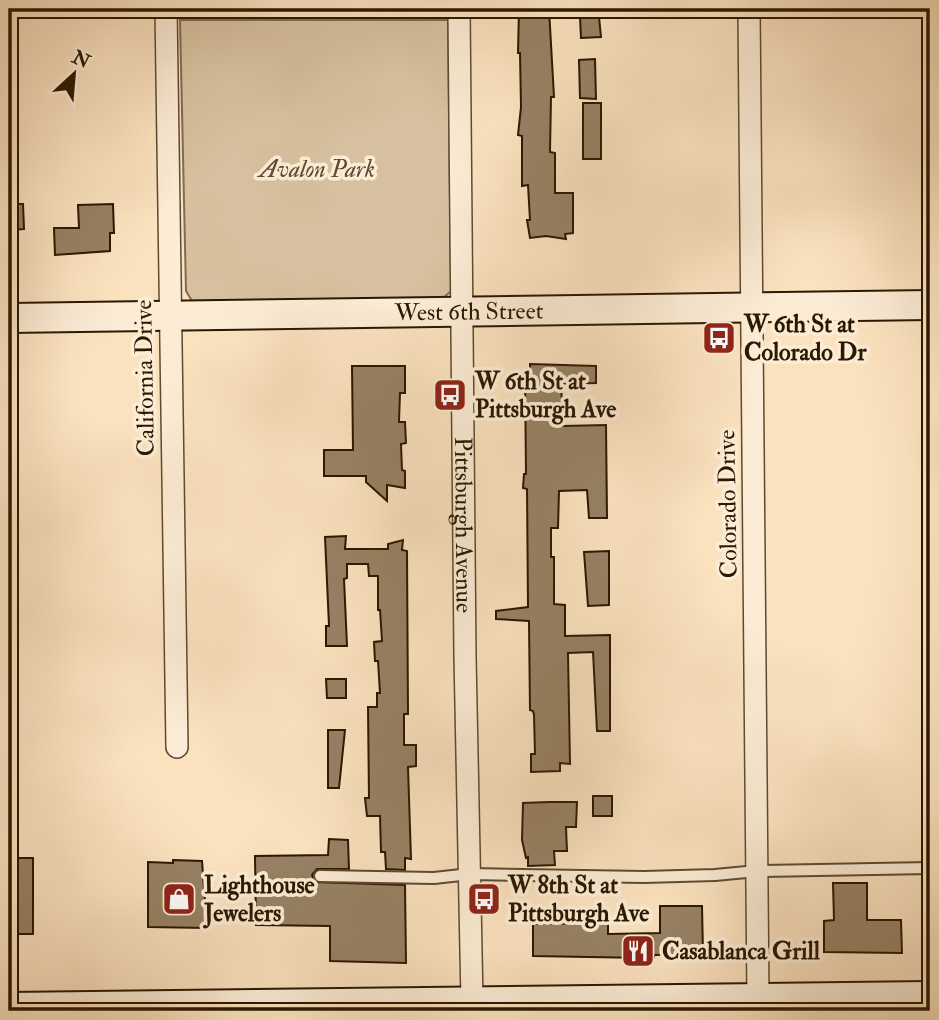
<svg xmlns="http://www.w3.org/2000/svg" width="939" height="1020" font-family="'IM FELL Double Pica',serif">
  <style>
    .green { fill: #d7c09f; stroke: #806c50; stroke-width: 2 }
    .building { fill: #978164; stroke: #2a1801; stroke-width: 2 }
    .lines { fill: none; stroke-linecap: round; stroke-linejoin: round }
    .lane-casing { stroke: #5e4a30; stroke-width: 14 }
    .street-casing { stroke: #5e4a30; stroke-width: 24 }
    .secondary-casing { stroke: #2a1801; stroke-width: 32 }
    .lane { stroke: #fcecd5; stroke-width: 10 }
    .street { stroke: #fcecd5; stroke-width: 21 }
    .secondary { stroke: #fcecd5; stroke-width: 28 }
    .labels { text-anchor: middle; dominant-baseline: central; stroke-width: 7; stroke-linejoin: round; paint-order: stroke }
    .park-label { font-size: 24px; font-style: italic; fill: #5e4a30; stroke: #fcecd5 }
    .street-label { font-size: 24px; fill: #2a1801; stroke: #fcecd5 }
    .poi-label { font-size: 24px; font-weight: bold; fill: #2a1801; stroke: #fcecd5; text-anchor: start }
  </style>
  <rect width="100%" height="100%" fill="#fbe2bf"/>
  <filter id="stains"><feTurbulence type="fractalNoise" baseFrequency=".00286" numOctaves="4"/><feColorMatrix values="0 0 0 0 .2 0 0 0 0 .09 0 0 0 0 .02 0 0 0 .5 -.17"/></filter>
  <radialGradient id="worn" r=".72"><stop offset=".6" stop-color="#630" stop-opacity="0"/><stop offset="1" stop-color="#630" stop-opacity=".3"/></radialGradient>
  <path class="green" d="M180,20H448L451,291L442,299L197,303L192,301L186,291Z"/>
  <path class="building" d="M519,9H549L554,97H551L550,152L555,153V193H573V233L565,234L566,239L546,236L530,238L527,220H530L528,185L522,186V136L518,135L521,107L520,53H518Z
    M580,17H599L601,37L581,38Z
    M595,59L596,99L580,98L579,60Z
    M583,103H601V159H583Z
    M9,204H23L24,229L9,230Z
    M113,204L114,233H110V251L55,255L54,228H79L78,205Z
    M530,364L596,366V383L561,384L563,426L606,425L607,518H589L587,490L559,491L558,528H551V557H554V604L565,605V636L610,635V731H597L593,652L568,653L570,764L560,763V771L531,772V754H535L534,715L533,711L530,710L529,621L496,619V611L528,607L527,489L523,488L524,474H526L525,374L530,375Z
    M352,366H405V393H400L399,422H405L406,443L401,444L402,470L405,471V488L387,485V501L366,482V476H324V450H353Z
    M346,536L345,549H388V544L403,540L402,550L407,551L408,714H404V745H416V766L408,767L411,859L405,858V870L386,869L385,852H381L380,816H367L365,798H369L368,707H377V693H380L378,661H375L374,642L382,641L380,610H378V576H369L368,564H347V578L344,579L347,646H326V626H329L325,537Z
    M609,551V605L588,606L584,552Z
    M326,679H346V698H327Z
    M328,730H345L339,788H328Z
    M593,796H612V816H593Z
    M549,802H577L576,827H566L567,851H554L555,865L528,866V857L526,858L522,840L523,803Z
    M329,839L348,840L349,869H317L312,875L315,882L405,885L406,963L330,961V926L256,925L255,856L328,855Z
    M9,858H33V934H9Z
    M173,860L202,861L207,928L148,927V862L173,863Z
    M833,883H867V920H901L902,953L824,952V921L834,920Z
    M660,906H702L703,954L654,955V957L644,958L533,956V924L608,923V934L660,933Z"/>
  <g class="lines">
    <defs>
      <path id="lane" d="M320,876L434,878L470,874L644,877L715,875L757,871L930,868"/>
      <g id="street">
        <path d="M166,9L177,747"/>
        <path id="s1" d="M459,9L465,656L472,1001"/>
        <path d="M749,9L758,999"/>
      </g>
      <g id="secondary">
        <path id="s2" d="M9,318L930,305"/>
        <path d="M9,1007L930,996"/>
      </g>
    </defs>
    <use href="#lane" class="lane-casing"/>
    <use href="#street" class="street-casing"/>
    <use href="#secondary" class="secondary-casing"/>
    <use href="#lane" class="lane"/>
    <use href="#street" class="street"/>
    <use href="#secondary" class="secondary"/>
  </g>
  <defs>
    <symbol id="bus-square" viewBox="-11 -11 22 22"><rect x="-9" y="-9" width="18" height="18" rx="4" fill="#8f2418" stroke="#fcecd5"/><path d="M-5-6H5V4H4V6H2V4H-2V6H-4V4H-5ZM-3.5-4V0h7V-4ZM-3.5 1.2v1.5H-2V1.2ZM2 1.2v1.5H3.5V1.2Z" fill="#fff"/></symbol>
    <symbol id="shop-square" viewBox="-11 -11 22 22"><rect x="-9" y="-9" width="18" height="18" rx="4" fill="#8f2418" stroke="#fcecd5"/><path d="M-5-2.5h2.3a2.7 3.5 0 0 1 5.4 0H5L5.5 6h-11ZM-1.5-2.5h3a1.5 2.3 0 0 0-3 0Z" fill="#fff"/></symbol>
    <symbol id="restaurant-square" viewBox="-11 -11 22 22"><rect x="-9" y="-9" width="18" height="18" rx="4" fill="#8f2418" stroke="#fcecd5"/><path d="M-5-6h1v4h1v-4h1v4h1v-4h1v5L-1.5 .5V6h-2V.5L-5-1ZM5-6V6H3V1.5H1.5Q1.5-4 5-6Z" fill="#fff"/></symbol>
  </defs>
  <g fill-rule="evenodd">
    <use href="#bus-square" x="700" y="319" width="38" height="38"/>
    <use href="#bus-square" x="431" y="376" width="38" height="38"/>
    <use href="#shop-square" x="160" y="880" width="38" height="38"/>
    <use href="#bus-square" x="465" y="880" width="38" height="38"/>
    <use href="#restaurant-square" x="619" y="932" width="38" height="38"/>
  </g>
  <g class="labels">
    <g class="park-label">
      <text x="317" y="169">Avalon Park</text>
    </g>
    <g class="street-label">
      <text stroke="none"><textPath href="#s2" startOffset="460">West 6th Street</textPath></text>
      <text transform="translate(145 378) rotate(-91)">California Drive</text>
      <text transform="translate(728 504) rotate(-91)">Colorado Drive</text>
      <text stroke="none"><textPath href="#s1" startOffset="516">Pittsburgh Avenue</textPath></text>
    </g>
    <g class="poi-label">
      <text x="744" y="324">W 6th St at<tspan x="744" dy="28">Colorado Dr</tspan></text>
      <text x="475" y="381">W 6th St at<tspan x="475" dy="28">Pittsburgh Ave</tspan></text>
      <text x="204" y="885">Lighthouse<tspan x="204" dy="28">Jewelers</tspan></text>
      <text x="508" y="885">W 8th St at<tspan x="508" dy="28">Pittsburgh Ave</tspan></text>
      <text x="662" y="951">Casablanca Grill</text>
    </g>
  </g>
  <rect width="939" height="1020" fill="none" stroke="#fbe2bf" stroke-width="35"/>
  <rect x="10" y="10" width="918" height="999" fill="none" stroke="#2a1801" stroke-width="3.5"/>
  <rect x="18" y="18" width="904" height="985" fill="none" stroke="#2a1801" stroke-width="2"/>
  <g transform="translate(74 74) rotate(26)" stroke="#fcecd5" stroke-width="5" paint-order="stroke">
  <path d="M0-5L12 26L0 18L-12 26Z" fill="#2a1801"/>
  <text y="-10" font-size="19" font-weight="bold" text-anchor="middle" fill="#2a1801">N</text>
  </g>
  <rect width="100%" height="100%" filter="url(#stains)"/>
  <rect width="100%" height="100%" fill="url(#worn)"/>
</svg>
